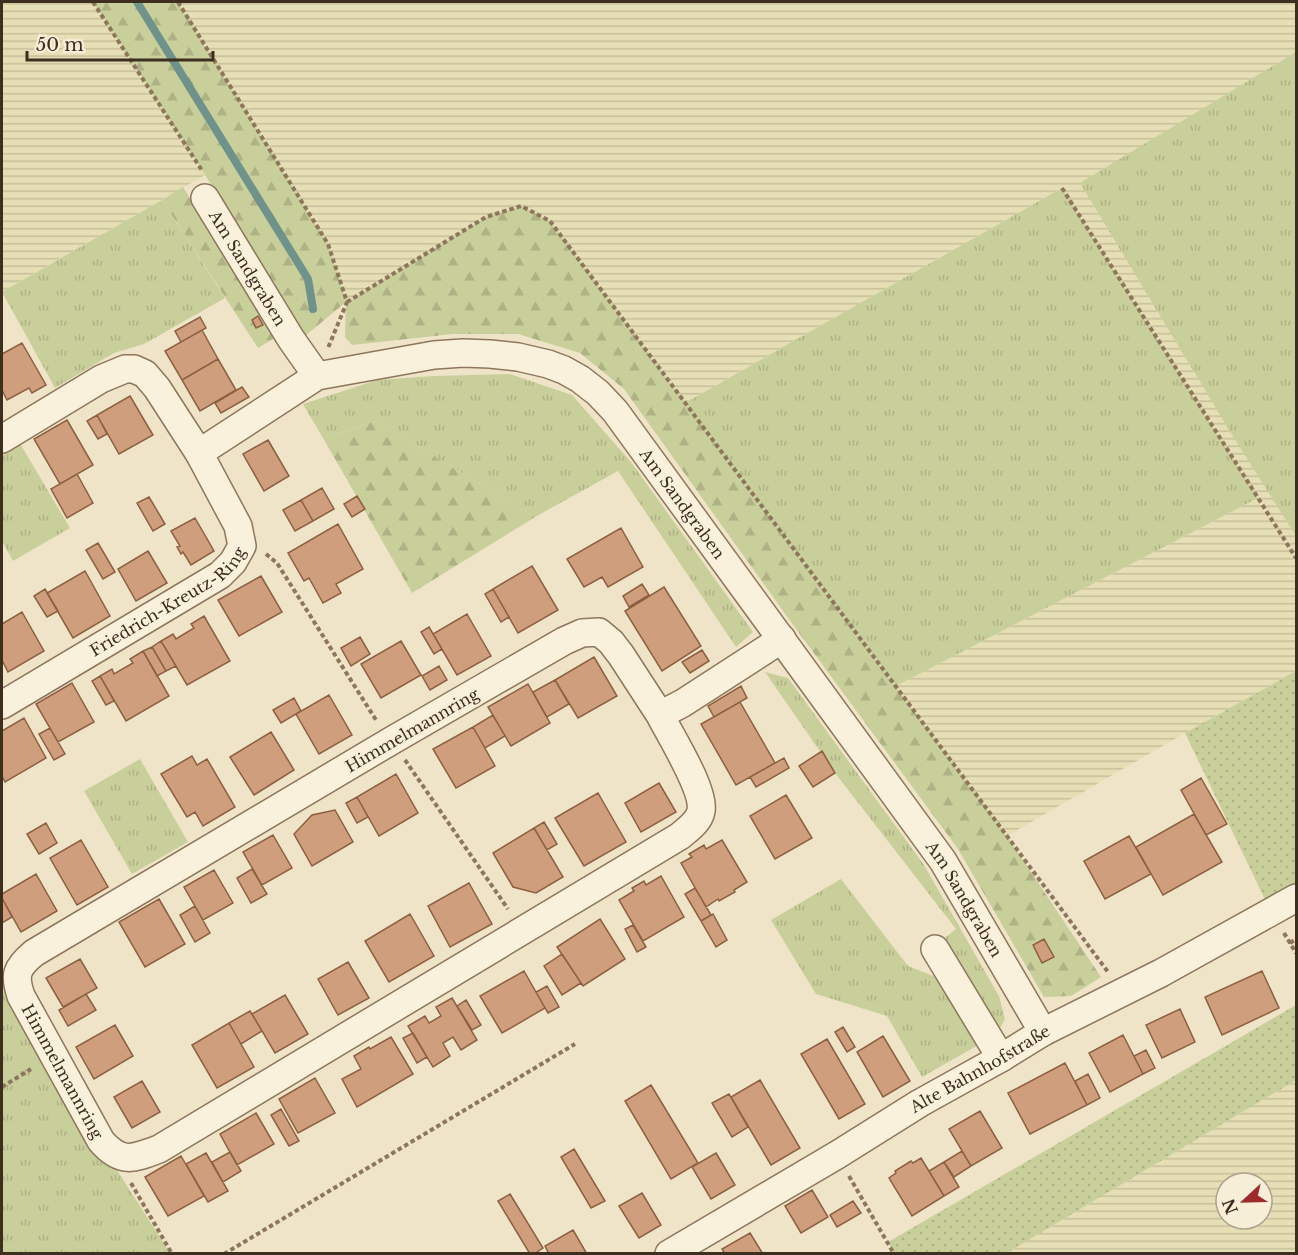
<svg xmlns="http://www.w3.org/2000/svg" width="1298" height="1255" font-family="'Libre Baskerville',serif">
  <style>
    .farmland { fill: url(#farmland-rules); fill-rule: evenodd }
    .grass { fill: url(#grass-tufts) }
    .forest { fill: url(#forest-firs) }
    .garden { fill: url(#garden-dots) }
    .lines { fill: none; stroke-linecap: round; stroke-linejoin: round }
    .stream { stroke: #6f938a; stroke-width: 8 }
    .building { fill: #cf9f7d; stroke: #8d5f41; stroke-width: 1.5 }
    .minor-casing { stroke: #8d765c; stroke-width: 30 }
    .path { stroke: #8d765c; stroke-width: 4; stroke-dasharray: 4.5 3; stroke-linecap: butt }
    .minor { stroke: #faf1dc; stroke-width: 27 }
    .labels { text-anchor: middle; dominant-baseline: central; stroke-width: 5; stroke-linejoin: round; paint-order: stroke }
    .street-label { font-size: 16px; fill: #3d2e20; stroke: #f7eed8 }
  </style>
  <defs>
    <pattern id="farmland-rules" width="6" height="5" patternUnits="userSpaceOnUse" patternTransform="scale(1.5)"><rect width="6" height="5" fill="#e6deb5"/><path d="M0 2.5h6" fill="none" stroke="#c6bf9b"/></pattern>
    <pattern id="grass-tufts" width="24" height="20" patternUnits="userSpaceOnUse" patternTransform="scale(1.5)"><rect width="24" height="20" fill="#c9cf9b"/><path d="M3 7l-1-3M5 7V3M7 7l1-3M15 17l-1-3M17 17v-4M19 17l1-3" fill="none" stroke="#aeb285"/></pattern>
    <pattern id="forest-firs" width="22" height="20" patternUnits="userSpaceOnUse" patternTransform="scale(1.5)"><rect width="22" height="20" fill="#c9cf9b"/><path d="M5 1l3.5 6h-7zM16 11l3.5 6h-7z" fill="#aeb285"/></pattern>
    <pattern id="garden-dots" width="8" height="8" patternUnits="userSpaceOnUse" patternTransform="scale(1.5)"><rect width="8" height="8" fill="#c9cf9b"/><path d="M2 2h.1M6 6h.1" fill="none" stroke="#aeb285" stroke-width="1.8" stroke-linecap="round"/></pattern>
  </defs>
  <rect width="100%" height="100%" fill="#f0e4c8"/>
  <path class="farmland" d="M2,2H93L205,175L2,292Z
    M178,2H1296V671L1185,733L1007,836L896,686L1258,498L1062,188L685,403L550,221L486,217L347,302L327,244Z
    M1296,1080V1253H1007ZM1226,1183H1262V1219H1226Z"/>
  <path class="grass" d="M1296,52V536L1234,438L1080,183Z
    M1062,188L1258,498L896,686L685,403Z
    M162,200L225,298L144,344L114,353L55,388L2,292Z
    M510,374L572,395L631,462L753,632L736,647L618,471L535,517L375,421L323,438L303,404L377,380L433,376Z
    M18,440L70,528L13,561L2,541V450Z
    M765,672L788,678L924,865L999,996L1005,1019L997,1033L938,943L956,929L835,773Z
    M140,759L188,842L132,874L84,791Z
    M841,879L908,966L936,977L980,1044L922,1077L887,1016L816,994L771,920Z
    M2,978L46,1059L170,1253H2Z"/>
  <path class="forest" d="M93,2H178L328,244L347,302L486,217L521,206L550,221L1007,836L1101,977L1071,996L1044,997L958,849L791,622L624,389L580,353L518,334H453L352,345L345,337L346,302L305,336L205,175Z
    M183,187L276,337L258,348L162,200Z
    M375,421L535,517L412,593L323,438Z"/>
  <path class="garden" d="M1296,671V897L1271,912L1185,733Z
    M1296,1005V1080L1007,1253H894L888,1242Z"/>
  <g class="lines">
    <path class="stream" d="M137,2L308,279L313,309"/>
  </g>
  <path class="building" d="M258,316L263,325L256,328L252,320Z
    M200,317L206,328L181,342L175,331Z
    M202,330L218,359L182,380L165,351Z
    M22,343L46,385L32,393L29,388L7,400L2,390V354Z
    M218,359L236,390L200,411L182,380Z
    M242,387L249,397L221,413L215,403Z
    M130,396L153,435L119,454L97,415Z
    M97,415L107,434L98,439L87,421Z
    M67,420L93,465L60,484L34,439Z
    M268,440L289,476L264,491L243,454Z
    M77,474L93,503L67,518L51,489Z
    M322,488L334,509L313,521L301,500Z
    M357,496L365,509L352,517L344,504Z
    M149,497L165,524L153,531L137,503Z
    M301,500L313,521L295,531L283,510Z
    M195,518L214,551L191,565L183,552L181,554L177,547L180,546L171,531Z
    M338,524L363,569L336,584L341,593L323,603L309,578L304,581L288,553Z
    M621,528L643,567L608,587L602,577L584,587L567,559Z
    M98,543L115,572L103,579L86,550Z
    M148,551L167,583L136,601L118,569Z
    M532,566L558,610L518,633L493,589Z
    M85,571L110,616L73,638L47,593Z
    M261,576L282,612L239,636L218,600Z
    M642,584L649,595L629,607L623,596Z
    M664,587L701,646L662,671L625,611Z
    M45,589L58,611L47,617L34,596Z
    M493,589L509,617L501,622L485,594Z
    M22,612L44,651L8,672L2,660V624Z
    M467,614L491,656L457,675L433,634Z
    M204,616L230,661L187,685L161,641L173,634L176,639L194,628L191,624Z
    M429,627L442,649L434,654L421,632Z
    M360,637L370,654L351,666L341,648Z
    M161,641L176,666L166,671L152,647Z
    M401,641L421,675L381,698L361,664Z
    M152,647L166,671L157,676L143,651Z
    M702,650L709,661L690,673L682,662Z
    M143,651L169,696L126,721L100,676L112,669L114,674L133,663L130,659Z
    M594,657L617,696L578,718L555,680Z
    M439,666L447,680L430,690L422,676Z
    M100,676L114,701L106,705L92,681Z
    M555,680L569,704L547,717L533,692Z
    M72,683L94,722L58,742L36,704Z
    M528,684L550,723L511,746L488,707Z
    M741,686L747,698L714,717L708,706Z
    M329,695L352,735L319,754L296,714Z
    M294,698L301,711L281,723L273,710Z
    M740,702L775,763L736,785L701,724Z
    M493,715L505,736L485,748L473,727Z
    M24,718L46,758L5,782L2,776V731Z
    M473,727L495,766L456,788L433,749Z
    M50,728L65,754L54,760L39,734Z
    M271,732L294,770L254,795L230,757Z
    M822,751L835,773L813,787L799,766Z
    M192,756L197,765L207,759L235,807L203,826L195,812L187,817L161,774Z
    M784,758L789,768L756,787L750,777Z
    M396,774L418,813L379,836L357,797Z
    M1201,778L1227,824L1206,835L1181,790Z
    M659,783L676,812L641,832L625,803Z
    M598,793L626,842L584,866L555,818Z
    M786,795L812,838L775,859L750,816Z
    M357,797L368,817L357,823L346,803Z
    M335,810L353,842L312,866L294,834L312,815Z
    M1194,814L1222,862L1163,895L1136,847Z
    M544,822L557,844L547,850L534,828Z
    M46,823L57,843L39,854L27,834Z
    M534,828L563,877L536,893L513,887L493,853Z
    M273,835L292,868L262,885L243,852Z
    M1129,836L1151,874L1105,899L1084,861Z
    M81,840L108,887L77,905L50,858Z
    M722,840L747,882L734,890L735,892L719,901L718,899L706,907L681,863L692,857L689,854L704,845L706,849Z
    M252,869L267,894L251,903L237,878Z
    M214,870L233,903L203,920L184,887Z
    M36,874L57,911L21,932L2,898V894Z
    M661,876L684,917L643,941L619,900L634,891L632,888L644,881L646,885Z
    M469,883L492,924L450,947L428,906Z
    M695,888L711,915L701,921L685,894Z
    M2,898L12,917L2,923Z
    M159,899L185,944L145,967L119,922Z
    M195,906L210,933L195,942L180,915Z
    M410,914L434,956L389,982L365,941Z
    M713,914L727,940L716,947L701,921Z
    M600,919L625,959L583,986L557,947Z
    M633,925L646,947L637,952L625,929Z
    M1044,939L1054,957L1042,963L1033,945Z
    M562,954L581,983L562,995L544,966Z
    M80,959L97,988L63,1007L46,978Z
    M348,962L369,998L338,1015L318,979Z
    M524,971L545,1008L502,1033L480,996Z
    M1262,971L1279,1008L1222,1035L1205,997Z
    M547,986L559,1007L548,1013L536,992Z
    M86,994L96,1010L68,1026L59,1010Z
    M285,995L308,1034L275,1053L252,1014Z
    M452,998L477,1040L461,1050L453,1037L443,1043L450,1056L433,1067L408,1026L425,1016L429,1023L441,1016L436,1007Z
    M466,1000L481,1025L472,1030L457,1006Z
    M1180,1009L1195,1042L1162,1058L1146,1025Z
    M250,1011L262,1031L241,1044L229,1023Z
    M229,1023L254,1067L217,1088L192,1045Z
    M115,1025L133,1056L94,1079L76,1047Z
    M843,1027L855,1047L847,1052L835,1032Z
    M413,1033L427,1057L417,1063L403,1038Z
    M1123,1035L1143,1074L1110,1092L1089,1053Z
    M883,1036L910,1081L883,1097L857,1052Z
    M391,1037L413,1074L357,1107L342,1079L361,1069L354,1056L369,1047L370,1049Z
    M827,1039L865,1104L839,1119L801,1054Z
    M1146,1050L1155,1068L1143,1074L1134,1056Z
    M1065,1063L1087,1105L1030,1134L1008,1093Z
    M1088,1074L1100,1098L1087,1105L1075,1081Z
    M315,1078L335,1113L298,1133L279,1099Z
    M760,1080L800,1148L771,1165L731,1097Z
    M142,1081L160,1112L132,1128L114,1097Z
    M651,1085L698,1163L671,1179L625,1101Z
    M729,1094L748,1127L732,1137L712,1103Z
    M281,1109L299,1141L289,1146L271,1115Z
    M980,1111L1002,1148L971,1166L949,1129Z
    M256,1113L274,1144L237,1165L220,1134Z
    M574,1149L605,1201L591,1208L561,1157Z
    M962,1151L971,1166L954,1177L944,1162Z
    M230,1152L241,1171L223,1182L212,1162Z
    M206,1153L228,1191L208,1202L186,1164Z
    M716,1153L735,1185L711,1199L692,1167Z
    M181,1156L204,1196L168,1216L145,1177Z
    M921,1158L944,1196L912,1216L889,1178L896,1173L895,1171L911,1161L913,1163Z
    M944,1162L959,1187L944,1196L929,1171Z
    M812,1190L828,1217L801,1233L785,1206Z
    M642,1193L661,1225L639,1238L619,1206Z
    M510,1194L543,1248L534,1254H530L498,1201Z
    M853,1201L861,1213L837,1227L830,1215Z
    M573,1230L587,1254H549L545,1246Z
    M750,1233L763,1254H725L722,1249Z"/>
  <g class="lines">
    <defs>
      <g id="minor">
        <path id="s1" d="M205,198L291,339L317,376"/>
        <path d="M2,439L101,379L125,369H134L145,374L157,388L199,453"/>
        <path id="s2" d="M2,705L220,575L233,562L242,546L238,526L199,453L317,376L434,355L463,353L490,354L518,357L548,364L564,370L580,379L598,393L615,411L943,861L1043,1032"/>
        <path id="s3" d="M660,715L621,655L611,642L599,632L582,633L564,641L391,741L34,953C16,968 14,975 21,996L101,1141C121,1164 133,1159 159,1149L680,836C688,829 699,822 701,811C705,790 670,735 660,715L683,703L782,639"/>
        <path d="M935,949L1001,1058"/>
        <path id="s4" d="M669,1254L837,1155L920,1103L1001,1058L1043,1032L1161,973L1296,898"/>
      </g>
    </defs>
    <use href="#minor" class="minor-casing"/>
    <path class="path" d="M93,2L203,172
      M178,2L328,244L347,302L328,348
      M1062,188L1296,558
      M347,302L486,217L521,206L550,221L1108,972
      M266,554L277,563L376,720
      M405,760L508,909
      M1284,933L1296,953
      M1290,943L1296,939
      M2,1087L31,1069
      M849,1176L894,1254
      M131,1183L172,1254
      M224,1254L575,1044"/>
    <use href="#minor" class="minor"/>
  </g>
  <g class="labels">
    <g class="street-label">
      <text stroke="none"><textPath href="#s1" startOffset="82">Am Sandgraben</textPath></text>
      <text stroke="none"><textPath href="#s2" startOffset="966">Am Sandgraben</textPath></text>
      <text stroke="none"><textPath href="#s2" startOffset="196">Friedrich-Kreutz-Ring</textPath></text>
      <text transform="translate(412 730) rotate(-30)">Himmelmannring</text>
      <text stroke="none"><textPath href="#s2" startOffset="1452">Am Sandgraben</textPath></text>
      <text stroke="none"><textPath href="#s4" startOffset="362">Alte Bahnhofstraße</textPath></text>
      <text stroke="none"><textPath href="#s3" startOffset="891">Himmelmannring</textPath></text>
    </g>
  </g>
  <rect width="1298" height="1255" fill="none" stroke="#3d2e20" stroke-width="6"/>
  <g transform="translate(1244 1201) rotate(248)"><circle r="28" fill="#f7eed8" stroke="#ada18e" stroke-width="1.5"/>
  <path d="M0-4.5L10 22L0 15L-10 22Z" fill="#9e2a2b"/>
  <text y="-9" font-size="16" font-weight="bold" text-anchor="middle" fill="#3d2e20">N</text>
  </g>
  <path d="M27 51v9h186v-9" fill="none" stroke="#3d2e20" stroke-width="3"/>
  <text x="36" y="51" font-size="18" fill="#3d2e20" stroke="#f7eed8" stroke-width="4.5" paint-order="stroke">50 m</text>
</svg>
